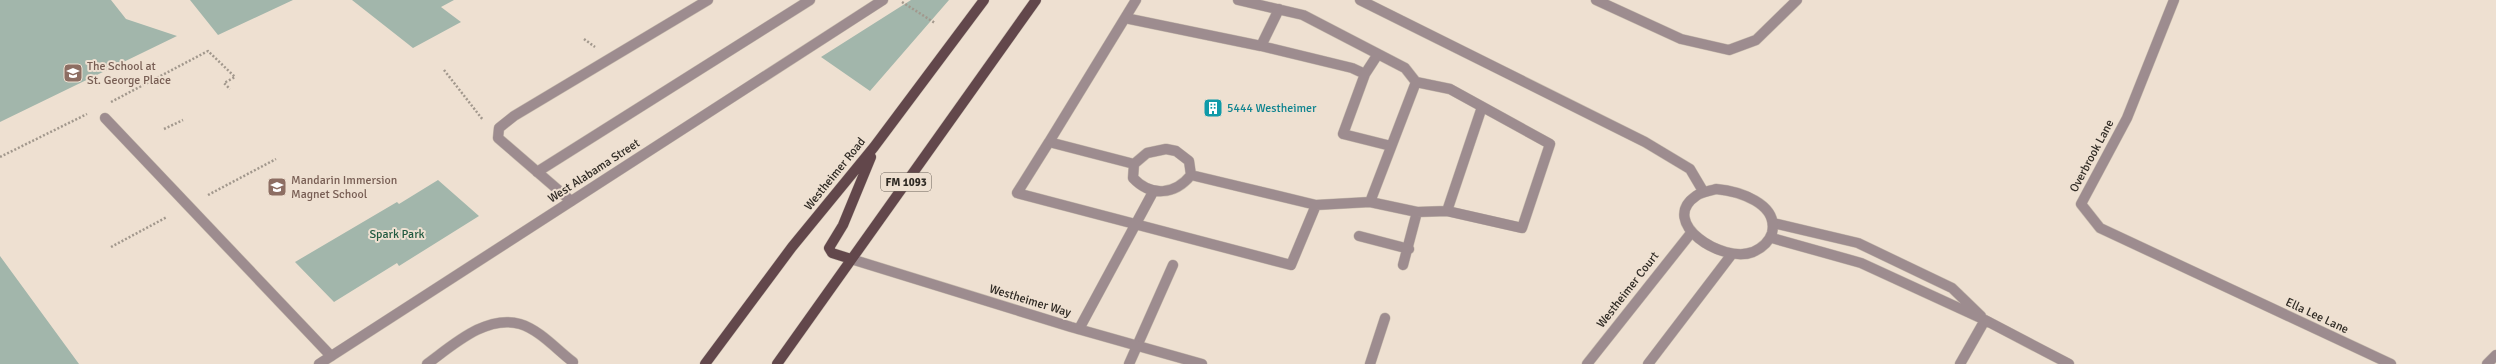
<svg xmlns="http://www.w3.org/2000/svg" width="2496" height="364" font-family="Signika,sans-serif">
  <style>
    .green { fill: #a2b6ab }
    .lines { fill: none; stroke-linecap: round; stroke-linejoin: round }
    .service-casing { stroke: #c8bcae; stroke-width: 11 }
    .minor-casing { stroke: #c8bcae; stroke-width: 11 }
    .tertiary-casing { stroke: #c8bcae; stroke-width: 11 }
    .primary-casing { stroke: #c8bcae; stroke-width: 11 }
    .path { stroke: #a2988d; stroke-width: 2.5; stroke-dasharray: 2 2; stroke-linecap: butt }
    .service { stroke: #9d8c8f; stroke-width: 10 }
    .minor { stroke: #9d8c8f; stroke-width: 10 }
    .tertiary { stroke: #9d8c8f; stroke-width: 10 }
    .primary { stroke: #62474b; stroke-width: 10 }
    .labels { text-anchor: middle; dominant-baseline: central; stroke-width: 4; stroke-linejoin: round; paint-order: stroke }
    .shield { fill: #eee0d1; stroke: #686158; stroke-width: 1 }
    .shield-label { font-size: 11px; font-weight: bold; fill: #2f2a24 }
    .education-label { font-size: 12px; fill: #785e54; stroke: #eee0d1; text-anchor: start }
    .culture-label { font-size: 12px; fill: #0d838f; stroke: #eee0d1; text-anchor: start }
    .street-label { font-size: 12px; fill: #2f2a24; stroke: #eee0d1 }
    .park-label { font-size: 12px; fill: #215a40; stroke: #eee0d1 }
  </style>
  <rect width="100%" height="100%" fill="#eee0d1"/>
  <path class="green" d="M0,0H111L126,19L177,36L0,122Z
    M190,0H293L218,35Z
    M352,0H454L441,7L461,22L413,48Z
    M911,0H949L870,91L821,57Z
    M438,180L479,216L399,266L397,263L334,302L295,262L397,202L399,204Z
    M0,256L79,364H0Z"/>
  <g class="lines">
    <defs>
      <path id="service" d="M1360,0L1645,142L1690,169L1703,191
        M1125,18L1261,46L1352,68L1365,74
        M1261,46L1279,9
        M1378,54L1365,74L1343,134L1391,146
        M105,118L331,356
        M1049,142L1017,193L1291,265L1316,205
        M1166,149L1176,151L1189,161L1191,175C1175,195 1151,197 1133,178L1134,164L1147,153Z
        M1134,164L1049,142L1136,0
        M537,172L810,0
        M1191,175L1316,205L1370,202L1417,212L1447,211L1522,228L1550,144L1450,89L1416,82L1405,68L1303,15L1238,0
        M571,201L498,138L499,128L514,116L708,0
        M1370,202L1416,82
        M1447,211L1482,107
        M1773,223L1858,243L1952,288L1981,316
        M1359,236L1409,249
        M1772,238L1861,263L1985,320L2069,364
        M1403,265L1417,212
        M1079,329L1153,192
        M427,364C452,346 486,314 520,324C540,330 557,350 573,362
        M1129,364L1173,265
        M1370,364L1385,318
        M1960,364L1985,320"/>
      <path id="minor" d="M1596,0L1681,39L1729,50L1756,40L1797,0
        M2174,0L2127,118L2081,204L2100,228L2391,364
        M1716,189C1738,191 1779,203 1772,233C1769,242 1762,248 1753,252C1722,264 1658,222 1696,196C1701,192 1710,191 1716,189Z
        M851,259L1071,327L1202,364
        M1587,364L1691,233
        M1648,364L1732,254
        M2487,364L2496,355"/>
      <path id="tertiary" d="M319,364L883,0"/>
      <path id="primary" d="M851,259L832,253L829,248L843,225L871,157
        M705,364L792,247L874,147L984,0
        M777,364L1036,0"/>
    </defs>
    <use href="#service" class="service-casing"/>
    <use href="#minor" class="minor-casing"/>
    <use href="#tertiary" class="tertiary-casing"/>
    <use href="#primary" class="primary-casing"/>
    <path class="path" d="M902,2L935,23
      M584,39L595,47
      M444,70L483,120
      M111,102L208,51L235,77L224,83L230,89
      M164,129L183,120
      M0,157L87,114
      M208,195L276,159
      M111,247L167,217"/>
    <use href="#service" class="service"/>
    <use href="#minor" class="minor"/>
    <use href="#tertiary" class="tertiary"/>
    <use href="#primary" class="primary"/>
  </g>
  <defs>
    <symbol id="school-square" viewBox="-11 -11 22 22"><rect x="-9" y="-9" width="18" height="18" rx="4" fill="#8d6e63" stroke="#eee0d1"/><path d="M0-5L7-2L0 1L-7-2ZM-4 1L0 2.5L4 1V4Q0 6-4 4Z" fill="#fff"/></symbol>
    <symbol id="building-square" viewBox="-11 -11 22 22"><rect x="-9" y="-9" width="18" height="18" rx="4" fill="#0f9aa8" stroke="#eee0d1"/><path d="M-4-6H4V6H1V3H-1V6H-4ZM-2.5-4.3h1.7v1.8h-1.7ZM.8-4.3h1.7v1.8H.8ZM-2.5-1h1.7V.8h-1.7ZM.8-1h1.7V.8H.8Z" fill="#fff"/></symbol>
  </defs>
  <g fill-rule="evenodd">
    <use href="#school-square" x="62" y="62" width="22" height="22"/>
    <use href="#building-square" x="1202" y="97" width="22" height="22"/>
    <use href="#school-square" x="266" y="176" width="22" height="22"/>
  </g>
  <g class="labels">
    <rect class="shield" x="881" y="173" width="50" height="18" rx="3"/>
    <g class="shield-label">
      <text x="906" y="182">FM 1093</text>
    </g>
    <g class="education-label">
      <text x="87" y="66">The School at<tspan x="87" dy="14">St. George Place</tspan></text>
      <text x="291" y="180">Mandarin Immersion<tspan x="291" dy="14">Magnet School</tspan></text>
    </g>
    <g class="culture-label">
      <text x="1227" y="108">5444 Westheimer</text>
    </g>
    <g class="street-label">
      <text transform="translate(2092 156) rotate(-62)">Overbrook Lane</text>
      <text transform="translate(594 171) rotate(-33)">West Alabama Street</text>
      <text transform="translate(835 174) rotate(-51)">Westheimer Road</text>
      <text transform="translate(1628 290) rotate(-52)">Westheimer Court</text>
      <text transform="translate(1030 301) rotate(17)">Westheimer Way</text>
      <text transform="translate(2317 316) rotate(25)">Ella Lee Lane</text>
    </g>
    <g class="park-label">
      <text x="397" y="234">Spark Park</text>
    </g>
  </g>
</svg>
